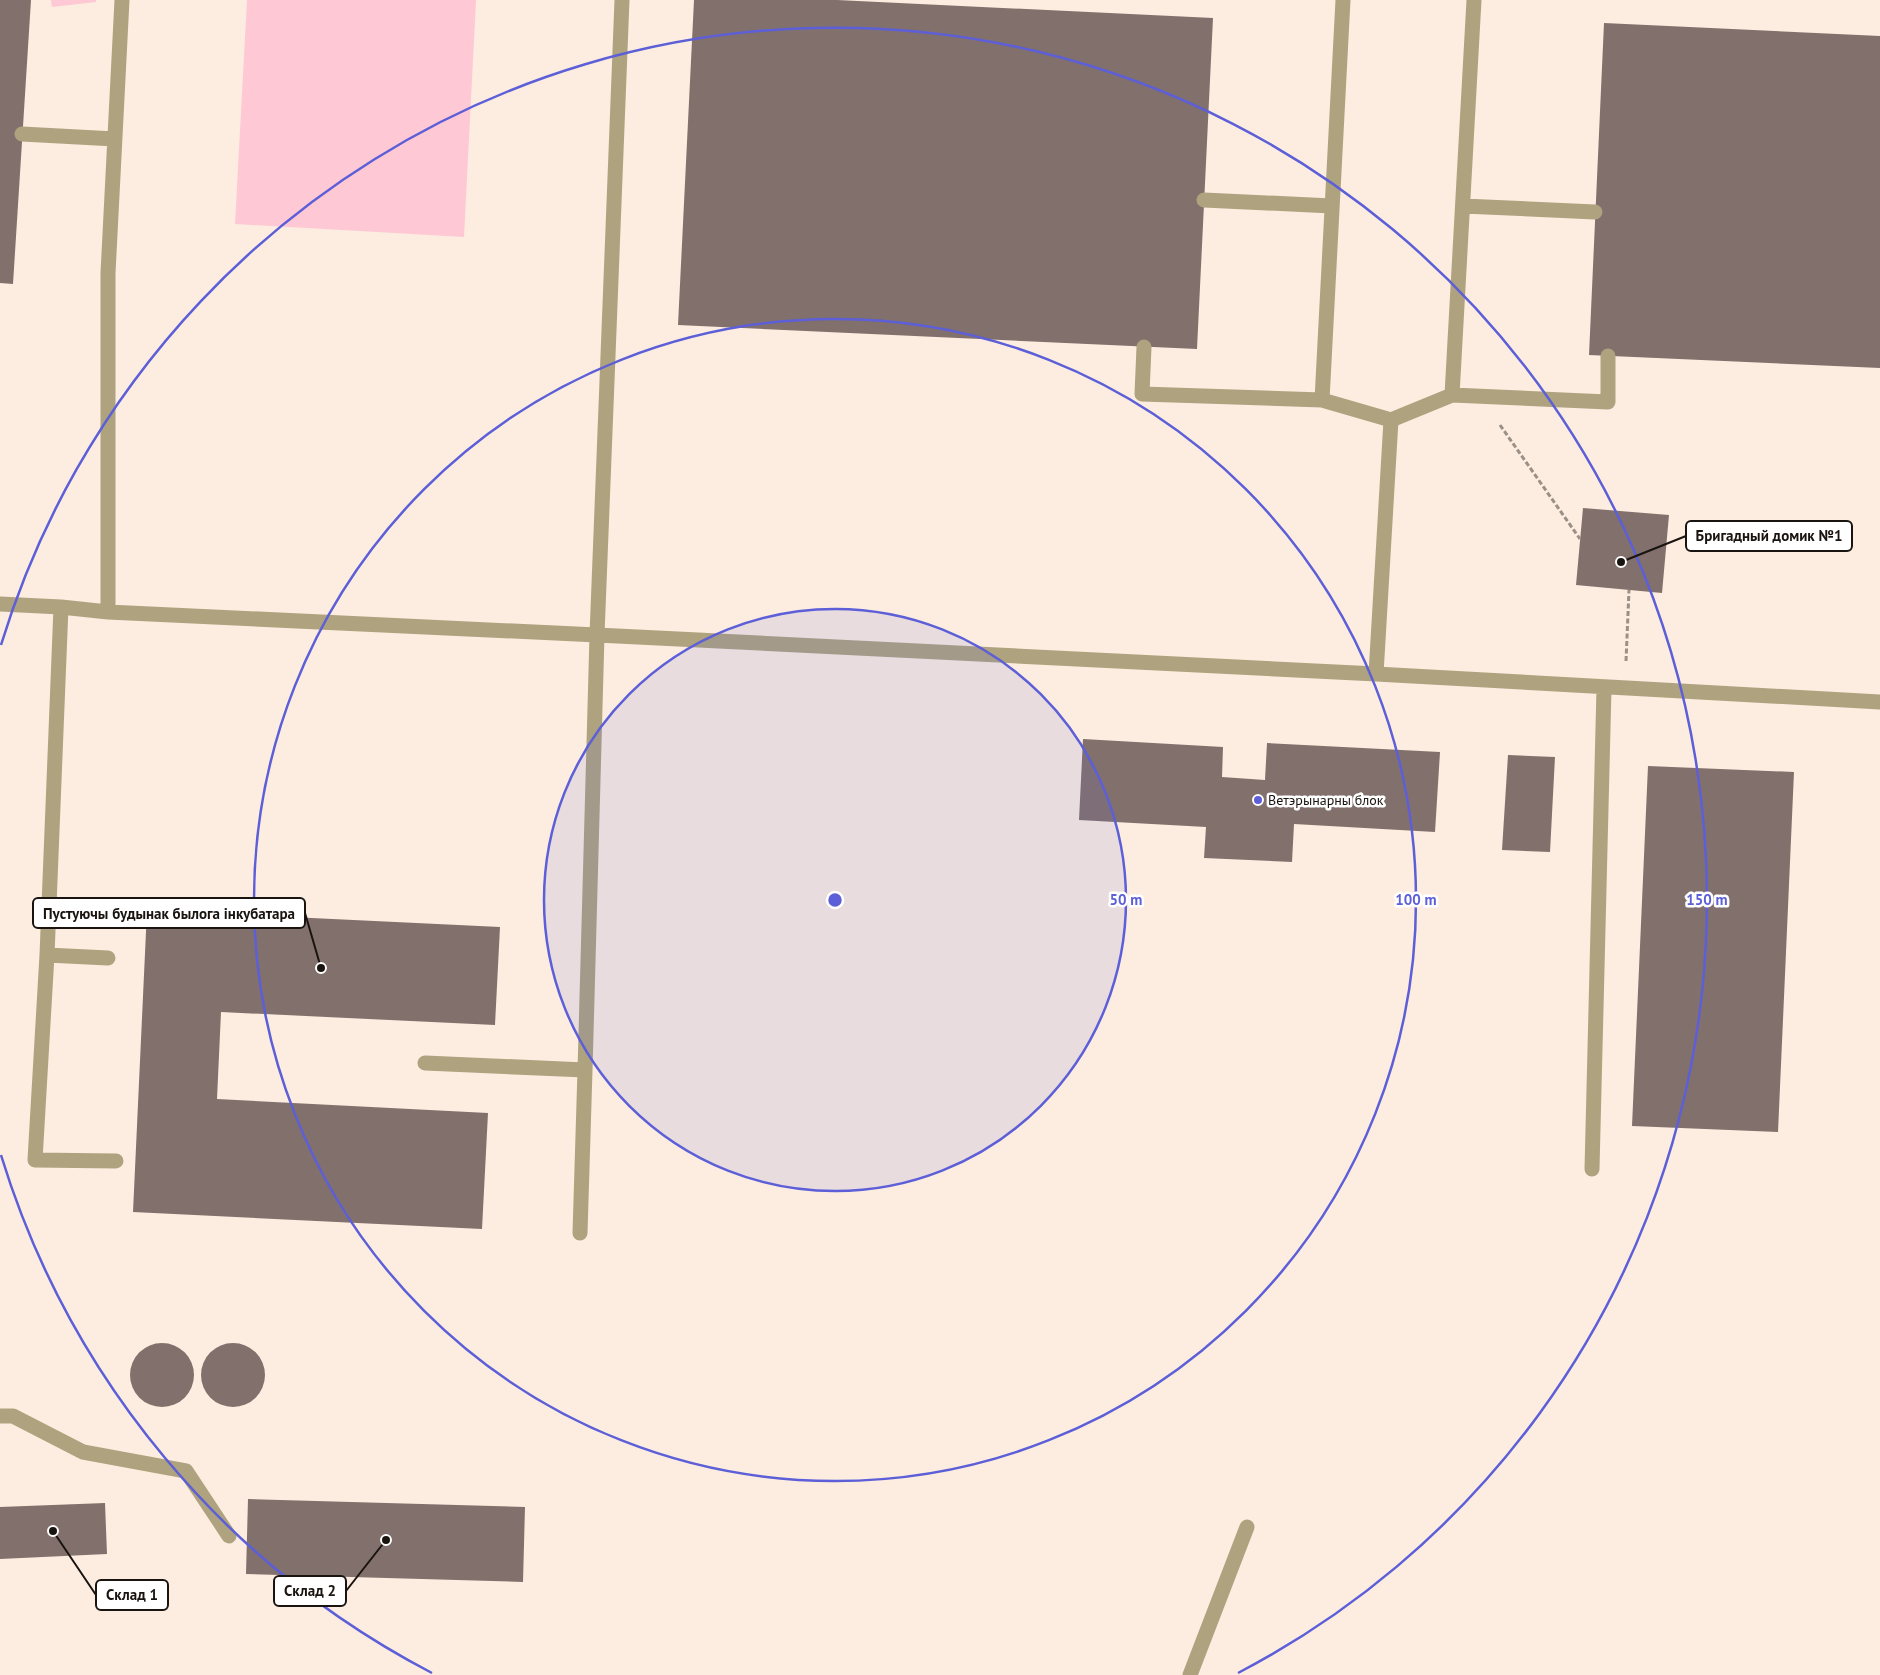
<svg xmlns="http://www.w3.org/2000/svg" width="1880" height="1675" font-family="'PT Sans',sans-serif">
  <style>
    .green { fill: #fec8d5 }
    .building { fill: #82706c }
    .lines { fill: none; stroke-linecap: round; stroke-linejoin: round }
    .path { stroke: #9b9087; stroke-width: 3; stroke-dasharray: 5 2.5; stroke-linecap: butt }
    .minor { stroke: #afa27f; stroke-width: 15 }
    .ring { fill: none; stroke: #5c5fd7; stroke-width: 2.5 }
    .poi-dot { fill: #5c5fd7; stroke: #fff; stroke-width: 2 }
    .labels { text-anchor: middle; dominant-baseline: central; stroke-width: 5; stroke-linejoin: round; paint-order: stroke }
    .poi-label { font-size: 14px; fill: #1a1410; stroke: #fff; text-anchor: start }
    .centre { fill: #5c5fd7; stroke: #fff; stroke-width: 2.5 }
    .ring-label { font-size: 15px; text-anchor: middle; font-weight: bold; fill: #5c5fd7; stroke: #fff; stroke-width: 5; stroke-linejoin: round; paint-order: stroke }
    .leader { fill: none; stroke: #1a1410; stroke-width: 2 }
    .callout-dot { fill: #1a1410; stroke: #fff; stroke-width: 2 }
    .callout { fill: #fff; stroke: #1a1410; stroke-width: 2 }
    .callout-label { font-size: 15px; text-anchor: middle; font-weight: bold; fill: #1a1410 }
  </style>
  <rect width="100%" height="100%" fill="#fcede0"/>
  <path class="green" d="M51,0H96V2L52,7Z
    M247,0H476L464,237L235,224Z"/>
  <path class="building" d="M0,0H31L13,284L0,283Z
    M694,0H837L1213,18L1197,349L678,325Z
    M1604,23L1880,36V368L1589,355Z
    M1583,508L1669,515L1662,593L1576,585Z
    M1083,739L1223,747L1222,777L1265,780L1267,743L1440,752L1435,832L1294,824L1292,862L1204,858L1206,827L1079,820Z
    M1508,755L1555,757L1550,852L1502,850Z
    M1648,766L1794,772L1778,1132L1632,1126Z
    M147,910L500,927L495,1025L221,1012L217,1099L488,1113L482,1229L133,1212Z
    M201 1375a32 32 0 1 1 64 0a32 32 0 1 1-64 0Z
    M130 1375a32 32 0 1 1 64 0a32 32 0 1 1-64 0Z
    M248,1499L525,1507L523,1582L246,1574Z
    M105,1503L107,1554L0,1559V1507Z"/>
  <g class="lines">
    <path class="path" d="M1500,425L1580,539
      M1626,661L1629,590"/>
    <path class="minor" d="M1343,0L1322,400L1391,420L1452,395L1474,0
      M22,134L115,139
      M1204,200L1332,206
      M1463,206L1595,212
      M1144,347L1142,394L1322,400
      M1452,395L1608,402V356
      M0,604L61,607L108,612L597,635L1376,674L1880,702
      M61,607L47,955L35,1160L116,1161
      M108,612V273L122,0
      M1376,674L1391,420
      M47,955L108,958
      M425,1063L585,1070L597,635L622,0
      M1592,1169L1604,688
      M580,1233L585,1070
      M0,1416H13L83,1452L186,1471L229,1536
      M1190,1675L1247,1527"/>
  </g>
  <circle cx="835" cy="900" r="291" fill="#5c5fd7" fill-opacity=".12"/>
  <g class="ring">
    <circle cx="835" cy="900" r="291"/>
    <circle cx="835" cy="900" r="581"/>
    <path d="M432 1673A872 872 0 0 1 1 1155M1 645A872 872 0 1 1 1238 1673"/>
  </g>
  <circle class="poi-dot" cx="1258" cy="800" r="5"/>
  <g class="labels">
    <g class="poi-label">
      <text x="1268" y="800">Ветэрынарны блок</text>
    </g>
  </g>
  <circle cx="835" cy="900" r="8" class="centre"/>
  <g class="ring-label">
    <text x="1126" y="905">50 m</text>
    <text x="1416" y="905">100 m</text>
    <text x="1707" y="905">150 m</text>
  </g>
  <path class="leader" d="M1621 562L1686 536M321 968L305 913M386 1540L346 1591M53 1531L96 1595"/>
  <g class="callout-dot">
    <circle cx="1621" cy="562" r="5"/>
    <circle cx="321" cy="968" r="5"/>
    <circle cx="386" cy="1540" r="5"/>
    <circle cx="53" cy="1531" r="5"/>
  </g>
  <g class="callout">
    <rect x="1686" y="521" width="166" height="30" rx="5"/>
    <rect x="33" y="898" width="272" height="30" rx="5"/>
    <rect x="274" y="1576" width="72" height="30" rx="5"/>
    <rect x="96" y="1580" width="72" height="30" rx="5"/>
  </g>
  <g class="callout-label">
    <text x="1769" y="541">Бригадный домик №1</text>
    <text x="169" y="919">Пустуючы будынак былога інкубатара</text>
    <text x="310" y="1596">Склад 2</text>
    <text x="132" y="1600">Склад 1</text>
  </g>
</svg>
